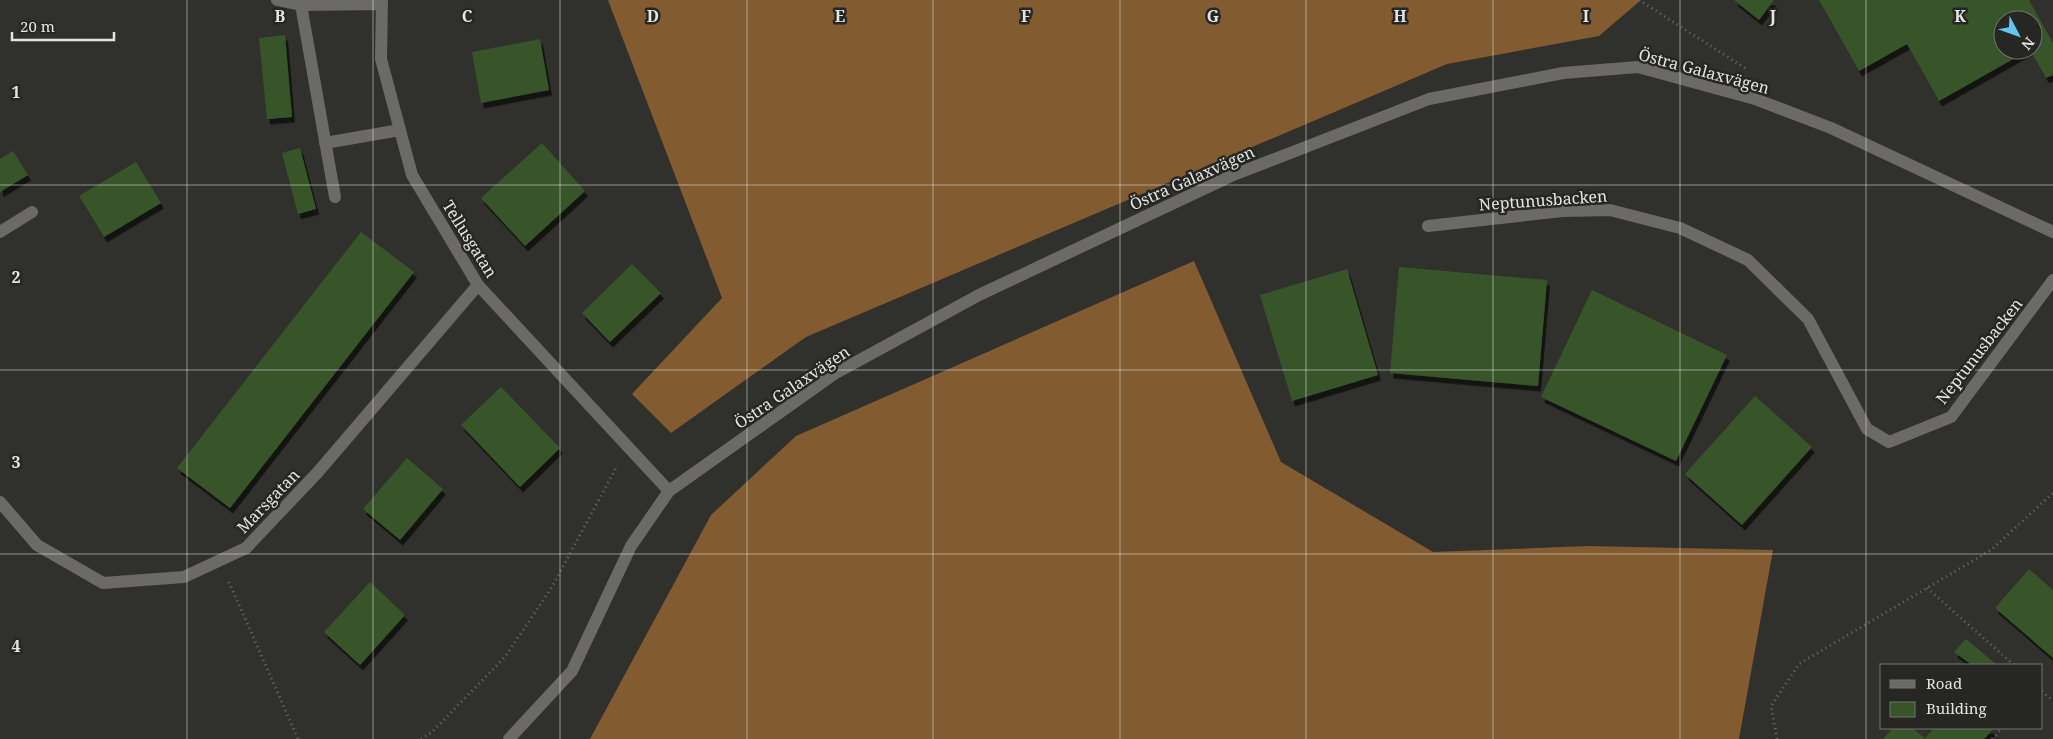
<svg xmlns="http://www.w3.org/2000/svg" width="2053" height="739" font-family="'Noto Serif',serif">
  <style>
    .forest { fill: #825b31 }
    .building { fill: #385529; filter: url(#shadow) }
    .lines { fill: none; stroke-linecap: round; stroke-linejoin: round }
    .path { stroke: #6a6b66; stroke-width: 3; stroke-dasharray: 1 4; stroke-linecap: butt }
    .service { stroke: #6b6a68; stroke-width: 12 }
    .minor { stroke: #6b6a68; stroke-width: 12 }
    .grid { fill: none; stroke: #e4e5e2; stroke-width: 1; stroke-opacity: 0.55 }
    .labels { text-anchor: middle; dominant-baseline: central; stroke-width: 5; stroke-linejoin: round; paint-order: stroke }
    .street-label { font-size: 16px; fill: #e4e5e2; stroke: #262723 }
    .grid-label { font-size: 16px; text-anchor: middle; font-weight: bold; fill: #e4e5e2; stroke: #262723; stroke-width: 5; stroke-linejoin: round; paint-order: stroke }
  </style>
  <defs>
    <filter id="shadow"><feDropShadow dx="3" dy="5.5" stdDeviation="0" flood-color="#0009"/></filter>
  </defs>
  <rect width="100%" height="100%" fill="#30312c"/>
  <path class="forest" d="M608,0H1641L1599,36L1447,64L806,337L671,433L632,394L722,298Z
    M1194,261L1281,462L1433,552L1587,546L1773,550L1739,739H590L711,515L796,436Z"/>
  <path class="building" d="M1734,0H1774L1759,20Z
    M1819,0H2029L2053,43V75L2046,78L2030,50H2033V20H2003V50H2029L1939,101L1907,44L1859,71Z
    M285,35L292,117L267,119L259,38Z
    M540,39L549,90L481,103L472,52Z
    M542,143L585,191L525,246L481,198Z
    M300,148L316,209L298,214L282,153Z
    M13,151L28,175L0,192V159Z
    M136,162L161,203L104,237L79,196Z
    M361,232L414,272L230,508L177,468Z
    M632,264L661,293L610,342L582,313Z
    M1399,267L1547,280L1538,386L1390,373Z
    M1347,269L1378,375L1292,401L1260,295Z
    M1592,290L1727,355L1676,461L1541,397Z
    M501,387L560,448L520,487L461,425Z
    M1755,396L1812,447L1742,525L1685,474Z
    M407,458L443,489L400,540L363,509Z
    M2029,569L2053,590V658L1995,608Z
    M370,582L405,615L360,665L324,632Z
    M1966,639L1997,665H1972L1954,652Z
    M1893,728H1912L1925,738L1934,728H1994L1984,739H1883Z"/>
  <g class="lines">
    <path class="path" d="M1639,0L1748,70
      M229,582L298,739
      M1927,588L2014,665
      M2042,691L2053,701
      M421,739L432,732L505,657L552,587L616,468
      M1777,739L1771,706L1799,664L1991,550L2053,493
      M1992,739L2002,728"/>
    <path class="service" d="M301,5L335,197
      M325,143L400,130
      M0,232L32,212"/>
    <path class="minor" d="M277,0L301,5L382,4
      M382,0L381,59L412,175L478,285L669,491
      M1428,226L1563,211L1610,210L1680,228L1748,260L1808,319L1867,429L1889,442L1951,417L2053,280
      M0,502L37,545L103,583L184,577L246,548L318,472L478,285
      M509,739L572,671L631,546L669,491L834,374L979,295L1231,176L1429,99L1563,73L1638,67L1755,99L1831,128L2053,232"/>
  </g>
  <path class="grid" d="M187,0V739M373,0V739M560,0V739M747,0V739M933,0V739M1120,0V739M1306,0V739M1493,0V739M1680,0V739M1866,0V739M0,185H2053M0,370H2053M0,554H2053"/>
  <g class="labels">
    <g class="street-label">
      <text transform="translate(1704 71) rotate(15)">Östra Galaxvägen</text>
      <text transform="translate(1192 178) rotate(-24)">Östra Galaxvägen</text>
      <text transform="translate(1543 200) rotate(-4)">Neptunusbacken</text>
      <text transform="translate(470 239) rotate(58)">Tellusgatan</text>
      <text transform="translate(1979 351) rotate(-52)">Neptunusbacken</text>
      <text transform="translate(792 387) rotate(-34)">Östra Galaxvägen</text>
      <text transform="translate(268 501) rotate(-46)">Marsgatan</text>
    </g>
  </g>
  <g class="grid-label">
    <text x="280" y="22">B</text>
    <text x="467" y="22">C</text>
    <text x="653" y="22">D</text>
    <text x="840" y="22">E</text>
    <text x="1026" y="22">F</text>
    <text x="1213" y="22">G</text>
    <text x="1400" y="22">H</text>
    <text x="1586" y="22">I</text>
    <text x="1773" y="22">J</text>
    <text x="1960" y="22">K</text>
    <text x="16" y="98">1</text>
    <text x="16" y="283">2</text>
    <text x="16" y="468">3</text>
    <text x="16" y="652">4</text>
  </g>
  <rect x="1880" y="664" width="162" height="65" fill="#262723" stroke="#72736f"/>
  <rect x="1890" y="680" width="25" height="8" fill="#6b6a68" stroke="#72736f"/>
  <text x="1926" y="689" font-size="15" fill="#e4e5e2">Road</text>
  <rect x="1890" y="702" width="25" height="15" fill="#385529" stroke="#72736f"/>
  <text x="1926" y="714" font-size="15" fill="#e4e5e2">Building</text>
  <g transform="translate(2018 35) rotate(131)"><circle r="24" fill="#262723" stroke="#72736f"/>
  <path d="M0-4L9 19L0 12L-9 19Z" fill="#64c5ee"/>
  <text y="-8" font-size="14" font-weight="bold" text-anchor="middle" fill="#e4e5e2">N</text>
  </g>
  <path d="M12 32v8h102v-8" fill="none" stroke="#e4e5e2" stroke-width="2.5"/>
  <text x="20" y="32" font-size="15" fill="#e4e5e2" stroke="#262723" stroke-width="4" paint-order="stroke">20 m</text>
</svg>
